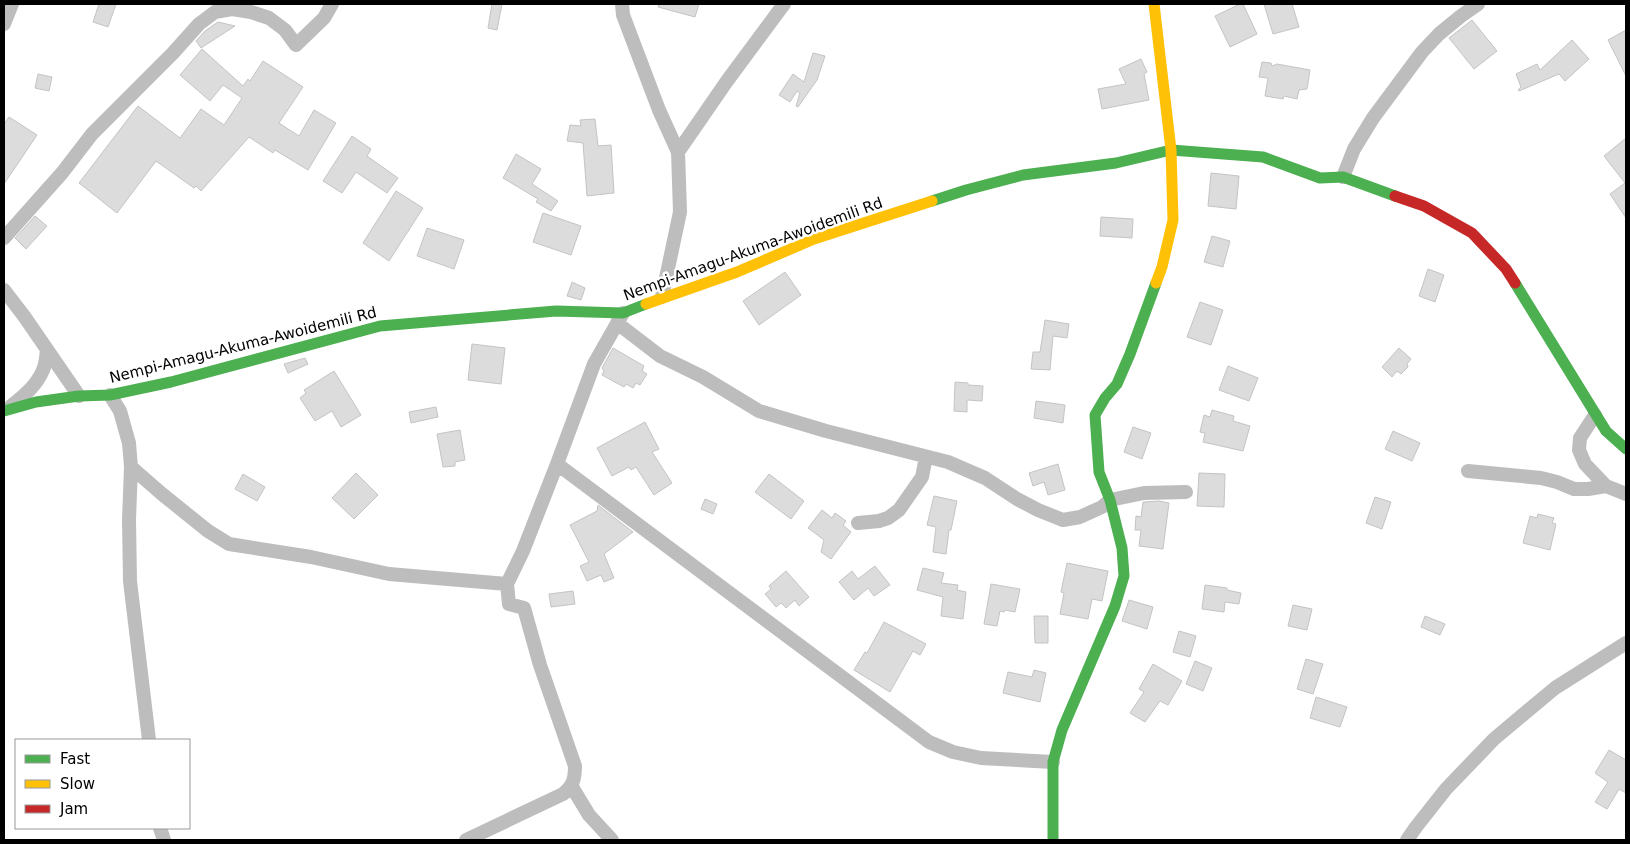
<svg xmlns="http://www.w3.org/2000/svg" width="1630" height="844" font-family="'DejaVu Sans',sans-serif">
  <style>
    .building { fill: #dcdcdc; stroke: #c4c4c4 }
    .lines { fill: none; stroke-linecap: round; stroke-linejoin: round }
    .street { stroke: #bdbdbd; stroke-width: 14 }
    .fast { stroke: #4caf50; stroke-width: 11 }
    .slow { stroke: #ffc107; stroke-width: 11 }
    .jam { stroke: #c62828; stroke-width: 11 }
    .labels { text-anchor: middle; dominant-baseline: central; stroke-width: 5; stroke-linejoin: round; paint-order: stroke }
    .street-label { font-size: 15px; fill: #000; stroke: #fff }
  </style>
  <rect width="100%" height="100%" fill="#fff"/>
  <path class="building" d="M99,4H116L108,27L93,22Z
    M492,4H502L497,30L488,28Z
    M659,4H699L695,17L658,7Z
    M1240,4H1243L1257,34L1230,47L1215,16Z
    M1264,4H1292L1299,27L1273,34Z
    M1472,20L1497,51L1474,69L1449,38Z
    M218,22L235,26L201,48L196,41L205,31Z
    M1626,30V76L1608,40Z
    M1572,40L1589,59L1565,81L1559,74L1519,91L1518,90L1521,87L1516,74L1537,64L1540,70Z
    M202,49L243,86L248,79L250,81L263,61L303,87L279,123L299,136L314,110L336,123L308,170L275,150L273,153L249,137L201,191L196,186L194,188L156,161L117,213L79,183L138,106L180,138L201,109L224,125L242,98L223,85L210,101L180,75Z
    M813,53L825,56L817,80L798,107L796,106L800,93L797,91L790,102L779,95L793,74L804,82Z
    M1141,59L1147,72L1144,74L1149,100L1102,109L1098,89L1126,84L1119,69Z
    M1262,62L1271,63L1272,66L1277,64L1310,70L1307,89L1299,90L1297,99L1284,96L1283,99L1265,96L1268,78L1259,77Z
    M38,74L52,77L49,91L35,88Z
    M9,117L37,135L4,184V124Z
    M595,119L598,146L611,145L614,193L587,196L583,143L567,141L570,125L581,126L580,120Z
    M352,136L371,149L367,156L398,178L387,193L356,172L342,193L323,181Z
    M1626,138V218L1610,194L1625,183L1604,156Z
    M516,154L541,169L532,184L558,201L551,211L536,202L538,199L503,178Z
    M1211,173L1239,176L1236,209L1208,206Z
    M396,191L423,208L389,261L363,243Z
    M543,213L581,226L571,255L533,242Z
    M35,216L47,226L26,249L15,238Z
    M1101,217L1133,219L1132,238L1100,236Z
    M427,228L464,240L454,269L417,256Z
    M1212,236L1230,241L1223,267L1204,262Z
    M1428,269L1444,275L1435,302L1419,296Z
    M785,272L801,295L759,325L743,301Z
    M572,282L585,288L581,300L567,296Z
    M1200,302L1223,310L1211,345L1187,337Z
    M1045,320L1069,324L1067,338L1053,336L1050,370L1031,369L1033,352H1040Z
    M472,344L505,348L501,384L468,380Z
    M613,348L644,366L642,371L647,374L640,385L636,383L633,388L626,384L624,387L602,375L604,371L602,368Z
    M1399,348L1411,359L1407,364L1408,367L1401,374L1397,371L1392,377L1382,367Z
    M305,358L308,364L288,373L284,364Z
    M1228,366L1258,378L1249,401L1219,390Z
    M334,371L361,415L341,427L332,411L315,421L300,398L306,393L304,390Z
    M955,382L968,383V385L983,386L982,401L967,400V412L954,411Z
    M1036,401L1065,405L1063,423L1034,418Z
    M436,407L438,417L411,423L409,412Z
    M1212,410L1234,416L1233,421L1250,426L1243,451L1203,442L1205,433L1200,432L1204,415L1210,417Z
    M645,422L659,449L652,452L672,483L654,495L636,467L631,470L629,467L612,476L597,448Z
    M1133,427L1151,433L1142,459L1124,452Z
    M460,430L465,460L455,462V466L443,467L437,434Z
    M1393,431L1420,443L1412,461L1385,449Z
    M1058,464L1065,490L1048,495L1044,482L1033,486L1029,473Z
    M356,473L378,495L354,519L332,498Z
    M1199,473L1225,474L1224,507L1197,506Z
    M243,474L265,487L257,501L235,489Z
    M769,474L804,501L791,519L755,492Z
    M934,496L957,501L951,530H949L946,554L933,552L936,527L927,525Z
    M1375,497L1391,502L1382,529L1366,523Z
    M705,499L717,504L713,514L701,509Z
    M1159,501L1169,503L1163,549L1139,546L1141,530H1135L1136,516L1141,517L1143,502Z
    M598,505L633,532L604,554L614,578L604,582L601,575L587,581L580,566L589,562L570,525L597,511Z
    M822,510L832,518L835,513L846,521L843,525L851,532L831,559L821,552L824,540L808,528Z
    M1538,514L1554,518L1552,523L1556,524L1550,550L1523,543L1530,516L1537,518Z
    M1067,563L1108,571L1102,601L1092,599L1088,619L1060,614L1064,593L1061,592Z
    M875,566L890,585L874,596L868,588L854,600L839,582L852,571L858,579Z
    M923,568L944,573L941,583L958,585L957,590L966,592L963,619L941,616L943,597L917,590Z
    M786,571L809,597L799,606L795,600L786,608L781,603L776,607L765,594L771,589L769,586Z
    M991,584L1020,589L1015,612L1005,610L1004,612L1000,611L997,626L984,624Z
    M1205,585L1227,588V590L1241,593L1239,604L1225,602L1224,612L1202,609Z
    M573,591L575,604L551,607L549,594Z
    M1129,600L1153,607L1147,629L1122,621Z
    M1293,605L1312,609L1307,630L1288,626Z
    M1034,616H1048V643H1035Z
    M1425,616L1445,624L1440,635L1421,627Z
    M884,622L926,644L920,655L913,651L890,692L854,670L865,652L867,653Z
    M1179,631L1196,636L1190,657L1173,652Z
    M1306,659L1323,664L1313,694L1297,689Z
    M1195,661L1212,668L1203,691L1186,684Z
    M1153,664L1182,681L1168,705L1160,701L1145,722L1130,713L1144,692L1139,689Z
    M1034,670L1046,673L1040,702L1003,693L1008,672L1032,677Z
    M1316,697L1347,707L1340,727L1310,718Z
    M1609,750L1626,760V793L1619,789L1607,809L1595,802L1608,782L1595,773Z"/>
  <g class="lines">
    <path class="street" d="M622,4L623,15L659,110L678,152L680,212L662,297
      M4,24L12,4
      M678,152L727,81L784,4
      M1343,177L1354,149L1373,118L1422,52L1439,34L1461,16L1478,4
      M4,238L62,173L92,134L173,53L199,24L215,12L232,9L251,12L269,18L285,30L296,45L324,18L332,4
      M4,290L24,316L79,396
      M617,323L660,356L703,377L759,411L826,431L948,462L985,478L1017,499L1038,510L1063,520L1080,517L1102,507L1110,500L1144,493L1186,492
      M110,395L120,411L129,443L131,467L129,520L130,581L149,740
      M11,406C24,396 37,385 43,370C46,364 46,356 47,350
      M1595,415L1580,438L1579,450L1585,464L1606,486L1626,494
      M557,464L929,742L953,752L981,758L1053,762
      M131,467L162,494L208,531L229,544L311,557L389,574L507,584
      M1468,471L1541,478L1557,482L1574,489H1588L1606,486
      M858,523L879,521L888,518L899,510L922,477L926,457
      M572,787L589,815L612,840
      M160,828L164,840
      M466,840L563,794C573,786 575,779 575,766L540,665L524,608L509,604L507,584L523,551L557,464L594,364L623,313
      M1407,840L1416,827L1446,789L1494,739L1555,688L1626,643"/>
    <path class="fast" d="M932,201L966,190L1023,175L1116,163L1171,150L1263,157L1320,178L1343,177L1395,196
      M1515,283L1606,431L1626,449
      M4,411L36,402L79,396L110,395L171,382L380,326L556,311L623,313L646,304
      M1053,840V762L1062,730L1115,606L1124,576L1122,548L1110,500L1099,472L1095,415L1105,398L1117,384L1130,354L1156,283"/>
    <path class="slow" d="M1154,4L1171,150L1173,220L1162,267L1156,283
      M646,304L737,272L814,239L932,201"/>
    <path class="jam" d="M1395,196L1424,206L1472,233L1506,269L1515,283"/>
  </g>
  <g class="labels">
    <g class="street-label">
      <text transform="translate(753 249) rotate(-20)">Nempi-Amagu-Akuma-Awoidemili Rd</text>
      <text transform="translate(243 345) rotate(-14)">Nempi-Amagu-Akuma-Awoidemili Rd</text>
    </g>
  </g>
  <rect width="1630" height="844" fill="none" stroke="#000000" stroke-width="10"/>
  <rect x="15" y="739" width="175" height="90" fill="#ffffff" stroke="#999999"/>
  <rect x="25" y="755" width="25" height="8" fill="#4caf50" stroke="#999999"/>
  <text x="60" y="764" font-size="15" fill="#000000">Fast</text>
  <rect x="25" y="780" width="25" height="8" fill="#ffc107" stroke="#999999"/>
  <text x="60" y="789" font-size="15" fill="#000000">Slow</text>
  <rect x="25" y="805" width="25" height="8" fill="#c62828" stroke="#999999"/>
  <text x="60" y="814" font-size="15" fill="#000000">Jam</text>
</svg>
